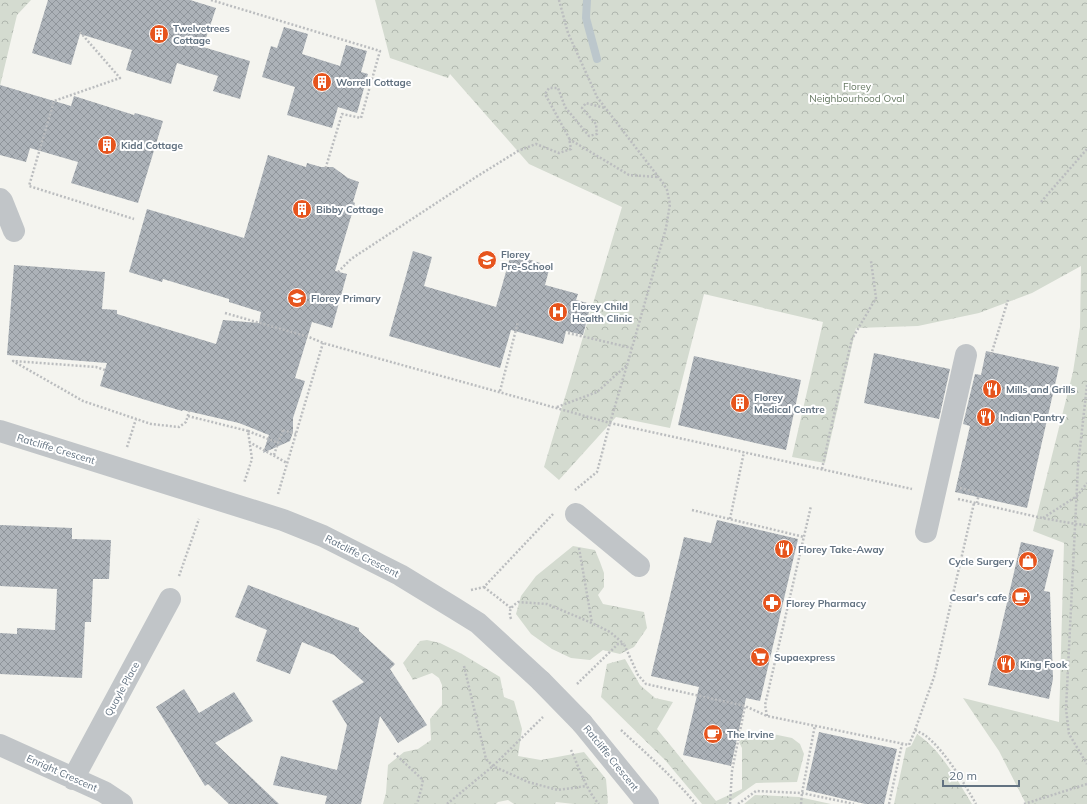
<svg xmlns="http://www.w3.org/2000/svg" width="1087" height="804" font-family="Mulish,sans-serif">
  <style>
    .forest { fill: url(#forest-crowns) }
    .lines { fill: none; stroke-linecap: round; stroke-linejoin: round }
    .stream { stroke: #bcc7cc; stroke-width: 8 }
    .building { fill: url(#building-cross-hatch) }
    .path { stroke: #bbbdbf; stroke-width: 2.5; stroke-dasharray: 2 2; stroke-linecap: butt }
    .minor { stroke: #c1c5c8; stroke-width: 22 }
    .minor-bridge { stroke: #c1c5c8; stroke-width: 22 }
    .labels { text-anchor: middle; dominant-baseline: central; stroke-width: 4; stroke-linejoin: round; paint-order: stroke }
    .poi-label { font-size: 10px; font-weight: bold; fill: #627281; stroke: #fff; text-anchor: start }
    .park-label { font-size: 10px; fill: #657861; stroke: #fff }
    .street-label { font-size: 10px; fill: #627281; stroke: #fff }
  </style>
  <defs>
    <pattern id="forest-crowns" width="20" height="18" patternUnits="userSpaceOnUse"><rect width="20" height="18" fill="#d4dbd0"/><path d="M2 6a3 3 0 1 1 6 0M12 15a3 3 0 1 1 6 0" fill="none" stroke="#afb6ae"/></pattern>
    <pattern id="building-cross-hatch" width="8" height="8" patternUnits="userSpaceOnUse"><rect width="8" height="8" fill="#acb2b8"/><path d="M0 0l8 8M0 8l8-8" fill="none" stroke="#8f959b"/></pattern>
  </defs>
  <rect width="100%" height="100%" fill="#f4f4ef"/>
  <path class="forest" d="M0,0H31L17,15L0,86Z
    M375,0H1087V804H1026L999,751L963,698L1059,722L1064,543L1033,531L1073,372L1080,327L1081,266L1032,293L979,313L918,326L856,328L825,463L792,457L823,322L704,294L670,428L616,417L559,480L544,467L622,207L529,164L450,74L448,78L390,58Z
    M573,546L595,550L600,562L604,573V587L598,595L603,604L644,612L647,628L634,647L620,654L603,650L590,660L571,658L552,649L531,634L516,614L521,596L536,576Z
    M427,640L440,643L462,654L500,677L504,697L514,701L522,729L518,756L541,760L584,752L606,779L608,803L607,804H574L556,802L555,804H514L508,800L498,802L496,804H383L386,793L388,765L404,752L418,749L431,740L430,719L442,705V685L439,678L432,673L413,680L403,663L420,641Z
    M625,659L640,685L655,698L673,702L657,729L716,801L742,789V748L739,742L748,733L759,731L792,738L800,744L804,754L797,782L756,783L726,804H702L665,760L601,697L607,664Z
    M917,734C941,750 957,780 972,804H894L906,748L911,746Z
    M755,795L799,797L831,804H744Z"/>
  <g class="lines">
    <path class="stream" d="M587,0L586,18L597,59"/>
  </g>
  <path class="building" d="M48,0H190L216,8L203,47L250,61L240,99L213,91L218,76L177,63L171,84L126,70L132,50L80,34L71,65L32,53Z
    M284,27L308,34L302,54L340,66L346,45L367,51L361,72L368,74L357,113L338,107L332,128L287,115L295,87L262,77L271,46L277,48Z
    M0,85L71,106L74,96L134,115L135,113L163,121L138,203L71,183L78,162L30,148L26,162L0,155Z
    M268,155L306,167L307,163L321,167H333L348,178L359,182L353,202L355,203L335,271L347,274L332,328L312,322L295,378L305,381L293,418V432L290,441L263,453L269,435L239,423L183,410L182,411L100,386L107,363L7,355L14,265L105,272L102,309L117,310V314L216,344L223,320L259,323L261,312L229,302V299L163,279L162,282L129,272L147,209L244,238Z
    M413,251L432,257L424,286L496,307L511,254L550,266L545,285L578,294L576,300L591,304L583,335L566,331L563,344L511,330L500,368L389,336Z
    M986,351L1059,367L1027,508L955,492L970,426L963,424L975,374L981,375Z
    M874,353L950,369L939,419L864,403Z
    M694,356L801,380L786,450L678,425Z
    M717,520L798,539L760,701L746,698L731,766L683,755L699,687L651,676L684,537L711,543Z
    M0,525L72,528V539L111,540L109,579H93L91,622H85L82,678L0,674V633L17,634V628L55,630L57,589L0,586Z
    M1021,542L1054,550L1044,591L1050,592L1053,679L1049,699L988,685Z
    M248,585L359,628V631L395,664L390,669L427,725L398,743L380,716L361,804H325L327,796L273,785L281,756L337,770L347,725L332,701L364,682L334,655L302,642L290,674L256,661L267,630L235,617Z
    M184,689L199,713L234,692L253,721L215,743L279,804H229L208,784L205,786L156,707Z
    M819,732L897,749L884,804H865L806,790Z"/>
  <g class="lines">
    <path class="path" d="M211,0L380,51L361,118L342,114L325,170
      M559,0L568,33L597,97L663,183L667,190L670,204L666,228L632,348L610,423L597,472L575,490
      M80,32L120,78L54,101L29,186L134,219
      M569,139L629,175L658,177
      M1041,202L1087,149
      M338,272L351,259L476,177L518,151L536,144L559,153L571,149L569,138L545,94L549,88H558L565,107L589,136L597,134L596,124L582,108L586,103L605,108
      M225,313L309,337L323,343L610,423L912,489
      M568,333L632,348
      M991,355L1008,300
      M105,370L96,367L13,361L83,401L151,424L179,427L186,422L190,408
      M1087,385L1078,466L1066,709L1069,734L1087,764
      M500,391L518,322
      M557,407L597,392L627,365
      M188,416L248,431L252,459L244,483
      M283,430L296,434
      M248,431L278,443L283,430L281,429
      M249,442L287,463
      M127,447L136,419
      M274,455L278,443
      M822,469L830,432L852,339L876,298L871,261
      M960,488L979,493L977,503
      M278,494L323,343
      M958,499L1042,518L1076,524L1087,525
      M692,510L804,537
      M1043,518L1077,496L1087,483
      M730,519L744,452
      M579,548L592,623
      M179,576L199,519
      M484,587L511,608
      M471,590L484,587L553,514
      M511,619C508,610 511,607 518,602L547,604L592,623L610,632L624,644
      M464,666L486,759L493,766L528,782L558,790L587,786
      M577,684L618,644H624L638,675L646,684L745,706L767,716L909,745L915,730C919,732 923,734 926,736C945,751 964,783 976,804
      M767,716L765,705L811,506
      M621,730C647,754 673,777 696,804
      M915,730L934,677L974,503
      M571,750C578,765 587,792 599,804
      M394,753L423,780L421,790L417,804
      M447,804L493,766L543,717
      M730,804L732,771L745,706
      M738,804L756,791L802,793L854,804
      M801,804L802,793L815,725
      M889,804L902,744
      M1024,804L1087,784"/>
    <path class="minor" d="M0,199L2,201L14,231
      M0,431L283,520L323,536L400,575L454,608L478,623L541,681
      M576,514L639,566
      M926,532L966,355
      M582,723L648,804
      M0,745L104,792L122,804
      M73,779L170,599"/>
    <path class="minor-bridge" d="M541,681L582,723"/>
  </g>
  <defs>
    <symbol id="building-disc" viewBox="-11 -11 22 22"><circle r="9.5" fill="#e6541d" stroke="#fff"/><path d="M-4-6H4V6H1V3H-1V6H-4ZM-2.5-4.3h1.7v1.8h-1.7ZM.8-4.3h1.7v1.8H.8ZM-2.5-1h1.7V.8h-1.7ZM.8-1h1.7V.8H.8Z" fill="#fff"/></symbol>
    <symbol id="school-disc" viewBox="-11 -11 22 22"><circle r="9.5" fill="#e6541d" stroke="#fff"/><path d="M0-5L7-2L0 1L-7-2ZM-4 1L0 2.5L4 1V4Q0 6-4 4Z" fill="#fff"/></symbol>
    <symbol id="hospital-disc" viewBox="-11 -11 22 22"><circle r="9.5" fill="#e6541d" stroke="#fff"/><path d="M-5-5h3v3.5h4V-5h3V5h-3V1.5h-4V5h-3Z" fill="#fff"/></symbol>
    <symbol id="restaurant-disc" viewBox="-11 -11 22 22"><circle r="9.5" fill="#e6541d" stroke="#fff"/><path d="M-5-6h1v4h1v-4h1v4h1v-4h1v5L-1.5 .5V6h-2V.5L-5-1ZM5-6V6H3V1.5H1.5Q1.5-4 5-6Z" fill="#fff"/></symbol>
    <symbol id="shop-disc" viewBox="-11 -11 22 22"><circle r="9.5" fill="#e6541d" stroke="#fff"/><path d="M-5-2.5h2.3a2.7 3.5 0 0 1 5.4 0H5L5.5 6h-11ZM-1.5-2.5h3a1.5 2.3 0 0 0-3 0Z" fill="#fff"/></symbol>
    <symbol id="cafe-disc" viewBox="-11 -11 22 22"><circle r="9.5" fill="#e6541d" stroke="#fff"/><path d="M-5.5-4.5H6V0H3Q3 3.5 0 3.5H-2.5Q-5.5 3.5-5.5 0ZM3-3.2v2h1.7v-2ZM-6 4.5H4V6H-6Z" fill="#fff"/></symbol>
    <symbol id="pharmacy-disc" viewBox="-11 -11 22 22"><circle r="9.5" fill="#e6541d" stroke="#fff"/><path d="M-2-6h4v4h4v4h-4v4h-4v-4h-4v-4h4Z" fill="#fff"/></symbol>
    <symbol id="supermarket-disc" viewBox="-11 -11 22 22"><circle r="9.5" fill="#e6541d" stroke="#fff"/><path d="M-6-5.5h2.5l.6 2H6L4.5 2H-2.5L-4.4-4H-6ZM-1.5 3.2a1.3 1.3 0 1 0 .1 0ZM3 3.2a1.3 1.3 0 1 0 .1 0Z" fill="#fff"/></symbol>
  </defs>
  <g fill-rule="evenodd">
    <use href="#building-disc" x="148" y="23" width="22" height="22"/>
    <use href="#building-disc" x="311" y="71" width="22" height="22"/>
    <use href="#building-disc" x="96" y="134" width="22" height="22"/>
    <use href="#building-disc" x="291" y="198" width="22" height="22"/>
    <use href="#school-disc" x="476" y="249" width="22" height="22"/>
    <use href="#school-disc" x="286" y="287" width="22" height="22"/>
    <use href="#hospital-disc" x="547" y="301" width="22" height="22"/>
    <use href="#restaurant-disc" x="981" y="378" width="22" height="22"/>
    <use href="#building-disc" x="729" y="392" width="22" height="22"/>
    <use href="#restaurant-disc" x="975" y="406" width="22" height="22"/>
    <use href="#restaurant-disc" x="773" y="538" width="22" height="22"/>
    <use href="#shop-disc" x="1017" y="550" width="22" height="22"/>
    <use href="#cafe-disc" x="1010" y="586" width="22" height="22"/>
    <use href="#pharmacy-disc" x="761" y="592" width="22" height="22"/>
    <use href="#supermarket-disc" x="749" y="646" width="22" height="22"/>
    <use href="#restaurant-disc" x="995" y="653" width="22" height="22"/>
    <use href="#cafe-disc" x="702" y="723" width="22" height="22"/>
  </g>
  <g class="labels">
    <g class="poi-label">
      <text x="173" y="28">Twelvetrees<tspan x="173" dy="12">Cottage</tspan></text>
      <text x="336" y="82">Worrell Cottage</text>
      <text x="121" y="145">Kidd Cottage</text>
      <text x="316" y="209">Bibby Cottage</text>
      <text x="501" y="254">Florey<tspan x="501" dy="12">Pre-School</tspan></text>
      <text x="311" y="298">Florey Primary</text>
      <text x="572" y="306">Florey Child<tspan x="572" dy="12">Health Clinic</tspan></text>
      <text x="1006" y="389">Mills and Grills</text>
      <text x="754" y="397">Florey<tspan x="754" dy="12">Medical Centre</tspan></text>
      <text x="1000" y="417">Indian Pantry</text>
      <text x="798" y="549">Florey Take-Away</text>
      <text x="1014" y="561" text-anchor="end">Cycle Surgery</text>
      <text x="1007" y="597" text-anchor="end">Cesar's cafe</text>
      <text x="786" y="603">Florey Pharmacy</text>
      <text x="774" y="657">Supaexpress</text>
      <text x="1020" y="664">King Fook</text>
      <text x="727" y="734">The Irvine</text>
    </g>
    <g class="park-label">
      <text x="857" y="86">Florey<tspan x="857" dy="12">Neighbourhood Oval</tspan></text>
    </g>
    <g class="street-label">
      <text transform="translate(56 449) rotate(17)">Ratcliffe Crescent</text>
      <text transform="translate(362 556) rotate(27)">Ratcliffe Crescent</text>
      <text transform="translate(122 689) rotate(-61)">Quayle Place</text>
      <text transform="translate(611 758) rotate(51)">Ratcliffe Crescent</text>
      <text transform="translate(62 773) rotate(24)">Enright Crescent</text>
    </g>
  </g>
  <path d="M943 780v6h76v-6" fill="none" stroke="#627281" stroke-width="2"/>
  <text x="949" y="780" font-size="12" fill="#627281" stroke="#ffffff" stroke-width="3" paint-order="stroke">20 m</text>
</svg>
